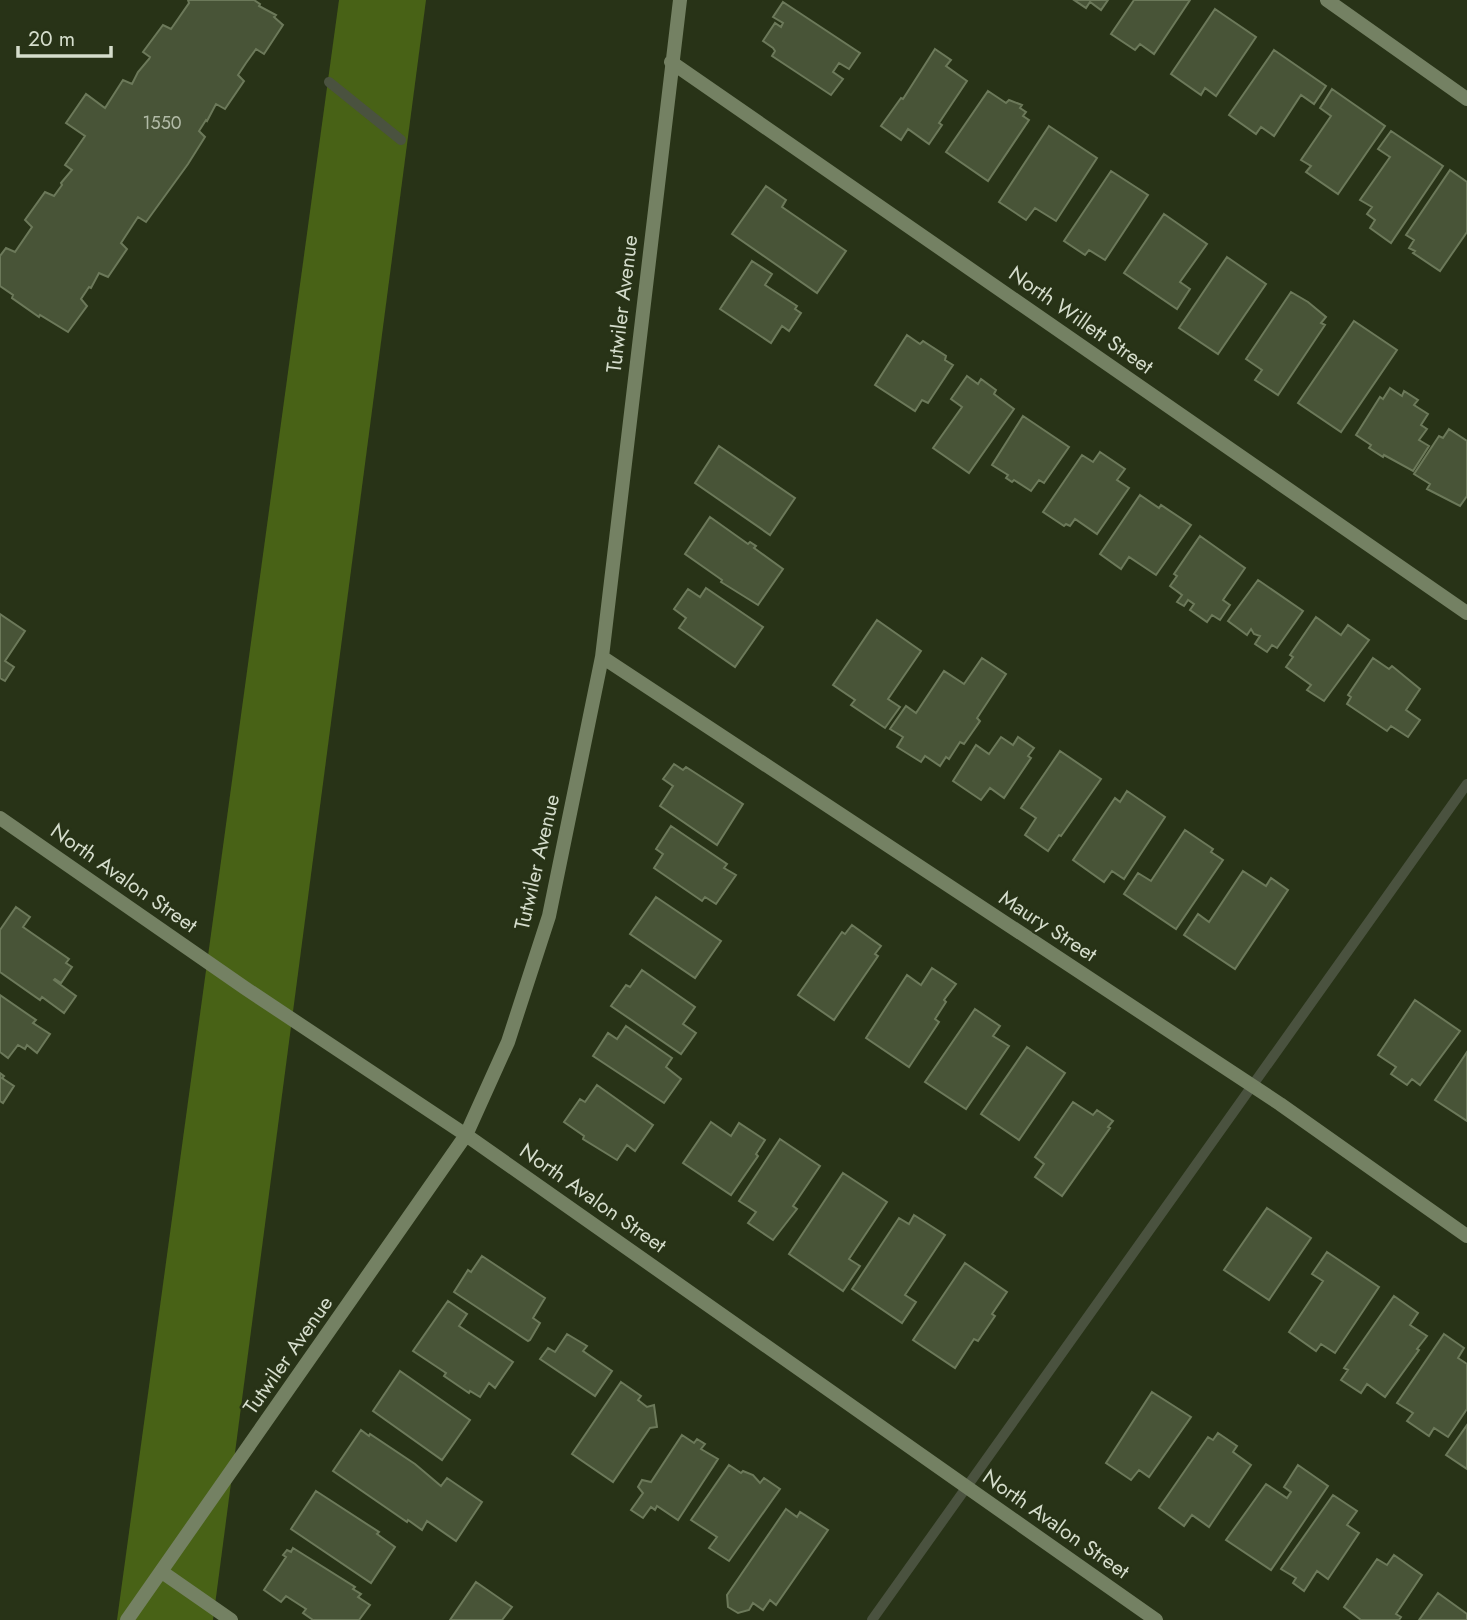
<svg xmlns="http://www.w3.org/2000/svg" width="1467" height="1620" font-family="Jost,sans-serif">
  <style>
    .green { fill: #486216 }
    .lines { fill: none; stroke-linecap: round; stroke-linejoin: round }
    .stream { stroke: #4a523f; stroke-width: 10 }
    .building { fill: #485437; stroke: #6c795a; stroke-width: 2 }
    .street { stroke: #748163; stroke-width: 14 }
    .labels { text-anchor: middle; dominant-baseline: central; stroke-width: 5; stroke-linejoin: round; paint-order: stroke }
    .number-label { font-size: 18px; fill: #b2bba7 }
    .street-label { font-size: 21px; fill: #d5ddcc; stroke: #283317 }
  </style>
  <rect width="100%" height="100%" fill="#283317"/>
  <path class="green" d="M339,0H426L213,1620H117Z"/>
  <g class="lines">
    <path class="stream" d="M329,82L401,140
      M872,1620L1467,784"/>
  </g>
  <path class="building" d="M188,0H254L260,4L259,6L276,15L274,17L283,25L264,54L256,49L246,63L238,75L244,81L225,109L216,104L207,121L206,120L199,131L205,137L188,164L146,222L138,217L121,243L127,249L108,277L99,273L91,288L89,287L81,299L87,306L68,332L40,315L39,317L12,298L13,295L0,286V256L6,248L15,252L32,227L25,220L45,192L54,196L62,185L61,183L72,170L65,165L85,136L66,123L86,94L105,108L123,80L132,84L138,72L149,59L150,57L143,52L163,25L171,29L189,3Z
    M1074,0H1108L1101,10L1090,2L1086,8Z
    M1134,0H1190L1154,54L1140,44L1135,50L1111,34Z
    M783,2L860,53L849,69L839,63L833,72L843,79L831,95L772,56L775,51L773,48L763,41L775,23L781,27L783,23L773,17Z
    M1215,9L1256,37L1216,96L1205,88L1201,95L1171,74Z
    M935,49L951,60L946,66L967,81L939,123L942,125L929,144L908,129L901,140L881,126L901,98L903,99Z
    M1274,50L1326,86L1314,104L1301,95L1274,136L1261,127L1256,134L1229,115Z
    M1332,89L1385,126L1338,194L1306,172L1311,166L1301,160L1331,116L1320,108Z
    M988,91L1006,103L1009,100L1022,105L1020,108L1026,112L1023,116L1029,120L988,181L946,152Z
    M1049,126L1097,158L1056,221L1035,208L1026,220L999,202Z
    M1391,131L1443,166L1391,243L1370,228L1375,220L1367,214L1372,207L1360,200L1390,157L1378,149Z
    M1450,170L1467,182V232L1440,271L1413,253L1415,251L1409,248L1414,240L1406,235Z
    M1111,171L1148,195L1105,260L1089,250L1085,255L1064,241Z
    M766,186L786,200L782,207L846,251L817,293L732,234Z
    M1164,214L1207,244L1180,282L1190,289L1177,309L1124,273Z
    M1227,257L1266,284L1218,354L1179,328Z
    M752,261L772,274L765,285L797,306L795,309L801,313L789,331L782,326L771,343L720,309Z
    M1291,292L1308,302L1326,317L1321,323L1325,325L1278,395L1255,380L1262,370L1246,359Z
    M1354,321L1397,350L1341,432L1298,403Z
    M907,335L920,344L923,341L946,356L945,360L953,365L928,403L922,400L915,411L875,385Z
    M967,376L978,384L981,379L996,390L994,394L1014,409L969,473L933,448L962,407L951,399Z
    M1390,388L1402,396L1404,391L1418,400L1414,405L1428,414L1421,425L1427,429L1419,440L1429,446L1413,471L1384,455L1383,457L1369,448L1371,445L1356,435L1380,397L1383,399Z
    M1023,416L1069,447L1044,483L1039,480L1031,491L1014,480L1012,482L1006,478L1008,475L992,465Z
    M1449,429L1467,441V496L1460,506L1427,489L1430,484L1414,474L1439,436L1443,438Z
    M719,446L795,498L770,535L695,483Z
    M1100,452L1125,469L1117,480L1129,488L1097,534L1075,519L1070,526L1066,524L1064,526L1043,512L1082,455L1093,462Z
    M1140,495L1159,508L1161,505L1191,525L1156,575L1129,557L1121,569L1100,554Z
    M710,517L748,544L750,542L756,546L754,548L783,569L758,605L721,582L722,580L685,554Z
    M1200,536L1245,568L1223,600L1230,605L1220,620L1212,615L1207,622L1190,610L1194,604L1188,600L1184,606L1177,602L1182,595L1170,586L1177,576L1174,574Z
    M1258,580L1303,611L1277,648L1272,645L1267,652L1255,644L1260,636L1254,634L1251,629L1247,635L1228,621Z
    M706,588L763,627L735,667L679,628L686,618L674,609L688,589L700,597Z
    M0,614L25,631L5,661L14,667L5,681L0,678Z
    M1316,617L1341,635L1348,625L1369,640L1324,701L1307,690L1311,685L1286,667L1293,657L1290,655Z
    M877,620L921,651L888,699L900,707L885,728L851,705L855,700L833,685Z
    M982,658L1006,674L977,718L980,721L964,744L960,742L949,759L946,757L940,766L925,756L921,762L897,747L903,737L890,729L906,706L916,713L944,671L964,684Z
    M1373,658L1389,669L1392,666L1420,689L1406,710L1420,720L1408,737L1391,726L1387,731L1347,704L1351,697L1348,695Z
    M1001,737L1013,745L1018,737L1034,748L1028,756L1031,758L1004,798L990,788L981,800L953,781L976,745L989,754Z
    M1060,751L1101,779L1061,836L1059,835L1048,851L1025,835L1036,818L1021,808Z
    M674,764L683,770L686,767L743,804L717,845L660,806L673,786L663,779Z
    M1127,791L1165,817L1124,879L1112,871L1104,882L1073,860L1115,798L1120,802Z
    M671,826L727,864L724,868L736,875L716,904L705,897L702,901L654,868L663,854L656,849Z
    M1185,830L1213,849L1211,852L1223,860L1176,929L1124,894L1138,873L1151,881Z
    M1243,871L1266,886L1271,878L1288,890L1235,969L1184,935L1198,914L1209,922Z
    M656,897L721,941L695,978L630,934Z
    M16,907L30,917L23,927L69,959L66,963L72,967L61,983L55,979L54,980L76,996L64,1013L42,997L40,1000L0,972V930Z
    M852,925L881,946L875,954L878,956L834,1020L798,995L842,932L845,934Z
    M932,968L956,984L944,1000L946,1002L935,1019L939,1022L909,1067L866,1038L907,975L921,985Z
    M642,970L695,1007L683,1024L696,1033L681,1054L611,1006L626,985L630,987Z
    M0,995L36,1020L33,1023L50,1034L37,1053L27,1045L25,1049L18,1045L8,1058L0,1052Z
    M1415,1000L1460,1031L1420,1085L1412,1079L1407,1085L1391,1074L1396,1067L1378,1055Z
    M975,1009L1000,1026L993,1036L1009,1046L966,1109L925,1082Z
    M626,1026L672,1058L666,1067L681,1079L664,1103L593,1056L608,1033L617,1039Z
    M1027,1047L1065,1073L1019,1140L981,1114Z
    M1467,1052V1121L1435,1100Z
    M0,1073L4,1076L2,1078L14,1086L3,1103L0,1101Z
    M597,1085L653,1125L635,1151L627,1145L617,1160L583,1139L584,1136L564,1122L580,1099L585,1102Z
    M1073,1102L1093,1115L1097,1110L1113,1121L1108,1127L1110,1128L1062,1196L1035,1177L1044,1164L1035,1157Z
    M711,1122L731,1136L739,1123L765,1140L756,1154L758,1156L731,1195L683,1163Z
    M780,1139L820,1166L793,1206L797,1209L773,1240L748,1223L756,1212L739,1201Z
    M843,1173L887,1202L849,1259L860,1266L843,1291L789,1254Z
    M1267,1208L1311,1238L1269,1300L1224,1270Z
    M914,1215L945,1235L905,1295L916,1302L902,1323L852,1289L899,1218L909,1224Z
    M1327,1252L1379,1287L1335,1353L1321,1344L1316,1351L1289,1332L1323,1281L1312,1274Z
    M482,1256L545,1298L533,1318L540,1323L530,1340L528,1341L454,1292L468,1270L471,1272Z
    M965,1263L1007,1292L992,1314L995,1316L978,1341L974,1339L955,1368L913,1340Z
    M1394,1296L1418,1313L1410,1325L1427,1336L1417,1349L1419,1350L1385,1397L1367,1384L1361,1393L1341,1380L1348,1370L1344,1368Z
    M448,1301L467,1314L459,1326L513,1362L495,1388L489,1383L480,1397L470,1391L469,1393L444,1376L446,1373L413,1351Z
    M567,1334L587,1346L583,1351L612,1371L595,1396L540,1359L548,1348L555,1352Z
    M1444,1334L1464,1348L1458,1358L1467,1364V1409L1448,1437L1434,1428L1429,1436L1407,1421L1413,1413L1397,1403Z
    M400,1371L470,1420L442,1460L373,1411Z
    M621,1382L641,1396L638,1400L647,1407L654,1405L657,1427L650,1428L613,1482L572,1454Z
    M1152,1392L1191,1417L1149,1477L1139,1470L1131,1480L1106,1463Z
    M1467,1425V1469L1446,1455Z
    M361,1430L369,1436L370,1434L415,1464L441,1486L447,1478L482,1502L456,1541L427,1521L422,1530L408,1520L407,1522L333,1471Z
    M1218,1433L1237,1446L1233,1452L1251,1465L1209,1527L1192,1515L1184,1526L1159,1508L1208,1437L1213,1440Z
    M682,1435L694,1443L697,1439L705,1444L701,1449L718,1459L678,1520L657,1506L655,1510L651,1507L643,1518L631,1510L643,1493L638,1487L642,1480L651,1482Z
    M729,1465L741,1473L743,1471L753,1475L760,1483L764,1478L780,1489L729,1561L709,1548L717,1537L691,1520Z
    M1298,1465L1328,1486L1271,1570L1226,1540L1266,1484L1287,1498L1291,1492L1284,1487Z
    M316,1491L379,1532L377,1534L395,1547L371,1583L291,1529Z
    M1333,1495L1357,1511L1347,1525L1359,1533L1328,1579L1317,1571L1304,1591L1293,1583L1296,1578L1281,1569Z
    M786,1509L797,1517L800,1512L828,1530L776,1605L770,1600L763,1610L753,1603L749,1610L738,1613L728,1607L727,1595Z
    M293,1548L355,1587L353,1589L361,1594L358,1597L370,1605L359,1620H313L303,1613L306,1609L286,1596L281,1602L264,1590L286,1557L283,1555L287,1550L291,1552Z
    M1394,1555L1422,1575L1396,1614L1401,1617L1399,1620H1361L1344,1607L1377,1559L1387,1565Z
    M476,1582L512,1607L502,1620H450Z
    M1438,1593L1467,1614V1620H1419Z"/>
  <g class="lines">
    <path class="street" d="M1327,0L1467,99
      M671,62L1467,613
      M602,657L1280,1104L1467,1236
      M0,818L245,988L466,1135L1156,1620
      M162,1572L231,1620
      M127,1620L466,1135L508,1042L549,916L602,657L680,0"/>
  </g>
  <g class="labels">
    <g class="number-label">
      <text x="162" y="123">1550</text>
    </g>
    <g class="street-label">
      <text transform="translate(622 304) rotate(-83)">Tutwiler Avenue</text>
      <text transform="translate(1081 320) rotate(35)">North Willett Street</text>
      <text transform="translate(537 862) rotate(-77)">Tutwiler Avenue</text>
      <text transform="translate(124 878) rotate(35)">North Avalon Street</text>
      <text transform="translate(1048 926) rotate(33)">Maury Street</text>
      <text transform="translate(593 1198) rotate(35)">North Avalon Street</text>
      <text transform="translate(288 1355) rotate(-55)">Tutwiler Avenue</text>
      <text transform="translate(1056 1524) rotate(35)">North Avalon Street</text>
    </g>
  </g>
  <path d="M18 46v10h93v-10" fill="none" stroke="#d5ddcc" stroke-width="3.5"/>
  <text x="28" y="46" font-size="21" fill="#d5ddcc" stroke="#283317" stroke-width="5" paint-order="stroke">20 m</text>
</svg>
